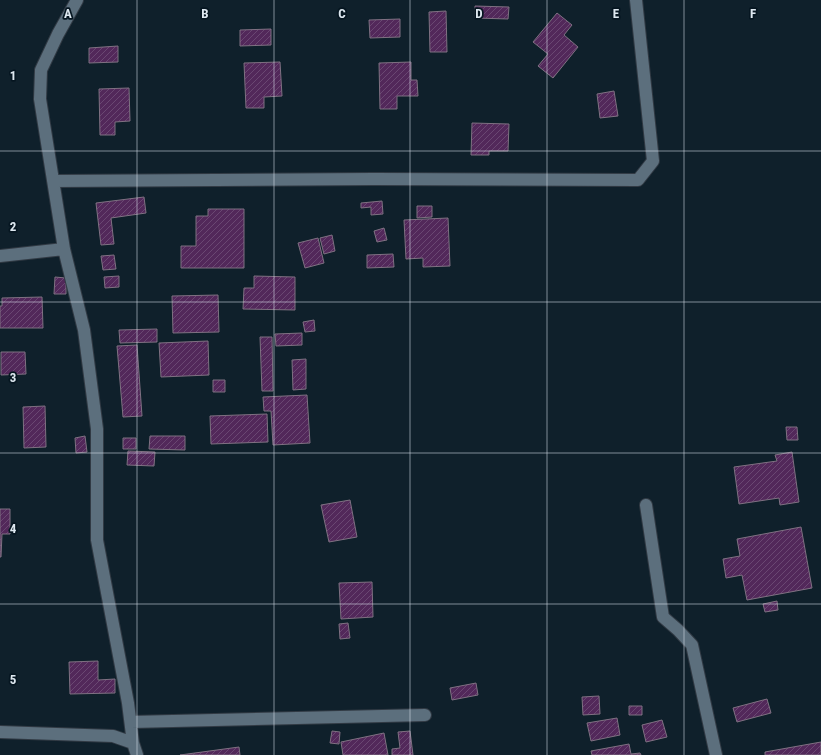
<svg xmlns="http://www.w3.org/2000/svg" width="821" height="755" font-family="'Roboto Condensed',sans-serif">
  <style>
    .building { fill: url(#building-hatch); stroke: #7f7182 }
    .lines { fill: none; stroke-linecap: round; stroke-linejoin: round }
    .minor-casing { stroke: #313a44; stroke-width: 14 }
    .minor { stroke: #5c6f7d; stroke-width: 12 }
    .grid { fill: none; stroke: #dee8f0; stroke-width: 1; stroke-opacity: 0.55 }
    .grid-label { font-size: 13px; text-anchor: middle; font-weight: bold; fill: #dee8f0; stroke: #061621; stroke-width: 3.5; stroke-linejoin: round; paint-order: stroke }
  </style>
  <defs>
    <pattern id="building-hatch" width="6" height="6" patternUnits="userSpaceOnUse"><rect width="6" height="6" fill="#52285a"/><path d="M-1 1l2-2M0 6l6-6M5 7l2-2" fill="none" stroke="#6a4772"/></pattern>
  </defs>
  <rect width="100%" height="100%" fill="#0f202b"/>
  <path class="building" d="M475,6L509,7L508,19L475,18Z
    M446,11L447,52H430L429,12Z
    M557,13L572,25L564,35L578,47L553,78L538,66L548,54L533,42Z
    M400,19V37L370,38L369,20Z
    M271,29V45L240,46V30Z
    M118,46V62L89,63V48Z
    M280,62L282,96L264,97V108H246L244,63Z
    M411,62V80H417L418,96H397V109H380L379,63Z
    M129,88L130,121L115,122V135H100L99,89Z
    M614,91L618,116L600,118L597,94Z
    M472,123L509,124L508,151H489V155H471Z
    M144,197L146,213L111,218L114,244L101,245L96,203Z
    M382,201L383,214L371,215V207L361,208V203Z
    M417,206H432V217L417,218Z
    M208,209H244V268H181V246H196V216H208Z
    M448,218L450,266L423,267V258L406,259L404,220Z
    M384,228L387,240L377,242L374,231Z
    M332,235L335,251L324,254L320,238Z
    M318,238L324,263L305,268L298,243Z
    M393,254L394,267L367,268V255Z
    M114,255L116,269L103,270L101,256Z
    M119,276V287L105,288L104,277Z
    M254,276L295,277V310L243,309L244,288H254Z
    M55,277L66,278V294H54Z
    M218,295L219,332L173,333L172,296Z
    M42,297L43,328H0V306H2V298Z
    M314,320L315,331L305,332L303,322Z
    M157,329V342L120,343L119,330Z
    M302,333V345L276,346L275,334Z
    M260,337H272L273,391H262Z
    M208,341L209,375L161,377L159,343Z
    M137,345L142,416L123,417L117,346Z
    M1,352H25L26,374L1,375Z
    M306,359V389L293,390L292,360Z
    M213,380H225V392H213Z
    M307,395L310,443L273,445L271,411H264L263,397Z
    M45,406L46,447L24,448L23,407Z
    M267,414L268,442L211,444L210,416Z
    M786,427H797L798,440H787Z
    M85,436L87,452L76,453L75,438Z
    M150,436H185V450L149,449Z
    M123,438H136V449H123Z
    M128,451L155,452L154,466L127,465Z
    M792,452L799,502L780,505L779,498L739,504L734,467L777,461L775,455Z
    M350,500L357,537L329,542L321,505Z
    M0,509H10V534H2L1,557H0Z
    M801,527L812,588L747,600L742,575L726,578L723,559L740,556L737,539Z
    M372,582L373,617L341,619L339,583Z
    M777,601L778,610L765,612L763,604Z
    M348,623L350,638L340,639L339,624Z
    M98,661V680L115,679V693L70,694L69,662Z
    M476,683L478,695L452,700L450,688Z
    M599,696L600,714L583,715L582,697Z
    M767,699L771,713L737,722L733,708Z
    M629,706H642V715H629Z
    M617,718L620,735L591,741L587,723Z
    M662,720L667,737L646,742L642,725Z
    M332,731L340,732L339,744L330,743Z
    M410,731L413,755H392V749L400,748L398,732Z
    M384,733L388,755H343L341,742Z
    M821,742V755H765V752Z
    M629,744L631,754L640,753L641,755H592L591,751Z
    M239,747L240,755H180Z"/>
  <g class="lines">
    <defs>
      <path id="minor" d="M77,0L58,34L41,70L40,99L64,249L84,330L97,429V540L128,703L133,743
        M53,181L374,179L638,180L653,161L636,0
        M0,256L64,249
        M646,505L663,617L678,630L692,645L716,755
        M131,722L425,715
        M0,732L113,736L133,743L137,755"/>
    </defs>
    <use href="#minor" class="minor-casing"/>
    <use href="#minor" class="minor"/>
  </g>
  <path class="grid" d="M137,0V755M274,0V755M410,0V755M547,0V755M684,0V755M0,151H821M0,302H821M0,453H821M0,604H821"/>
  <g class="grid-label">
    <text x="68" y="18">A</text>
    <text x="205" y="18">B</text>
    <text x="342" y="18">C</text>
    <text x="479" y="18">D</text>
    <text x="616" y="18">E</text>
    <text x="753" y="18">F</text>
    <text x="13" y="80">1</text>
    <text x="13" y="231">2</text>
    <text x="13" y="382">3</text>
    <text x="13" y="533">4</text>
    <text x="13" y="684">5</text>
  </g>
</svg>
